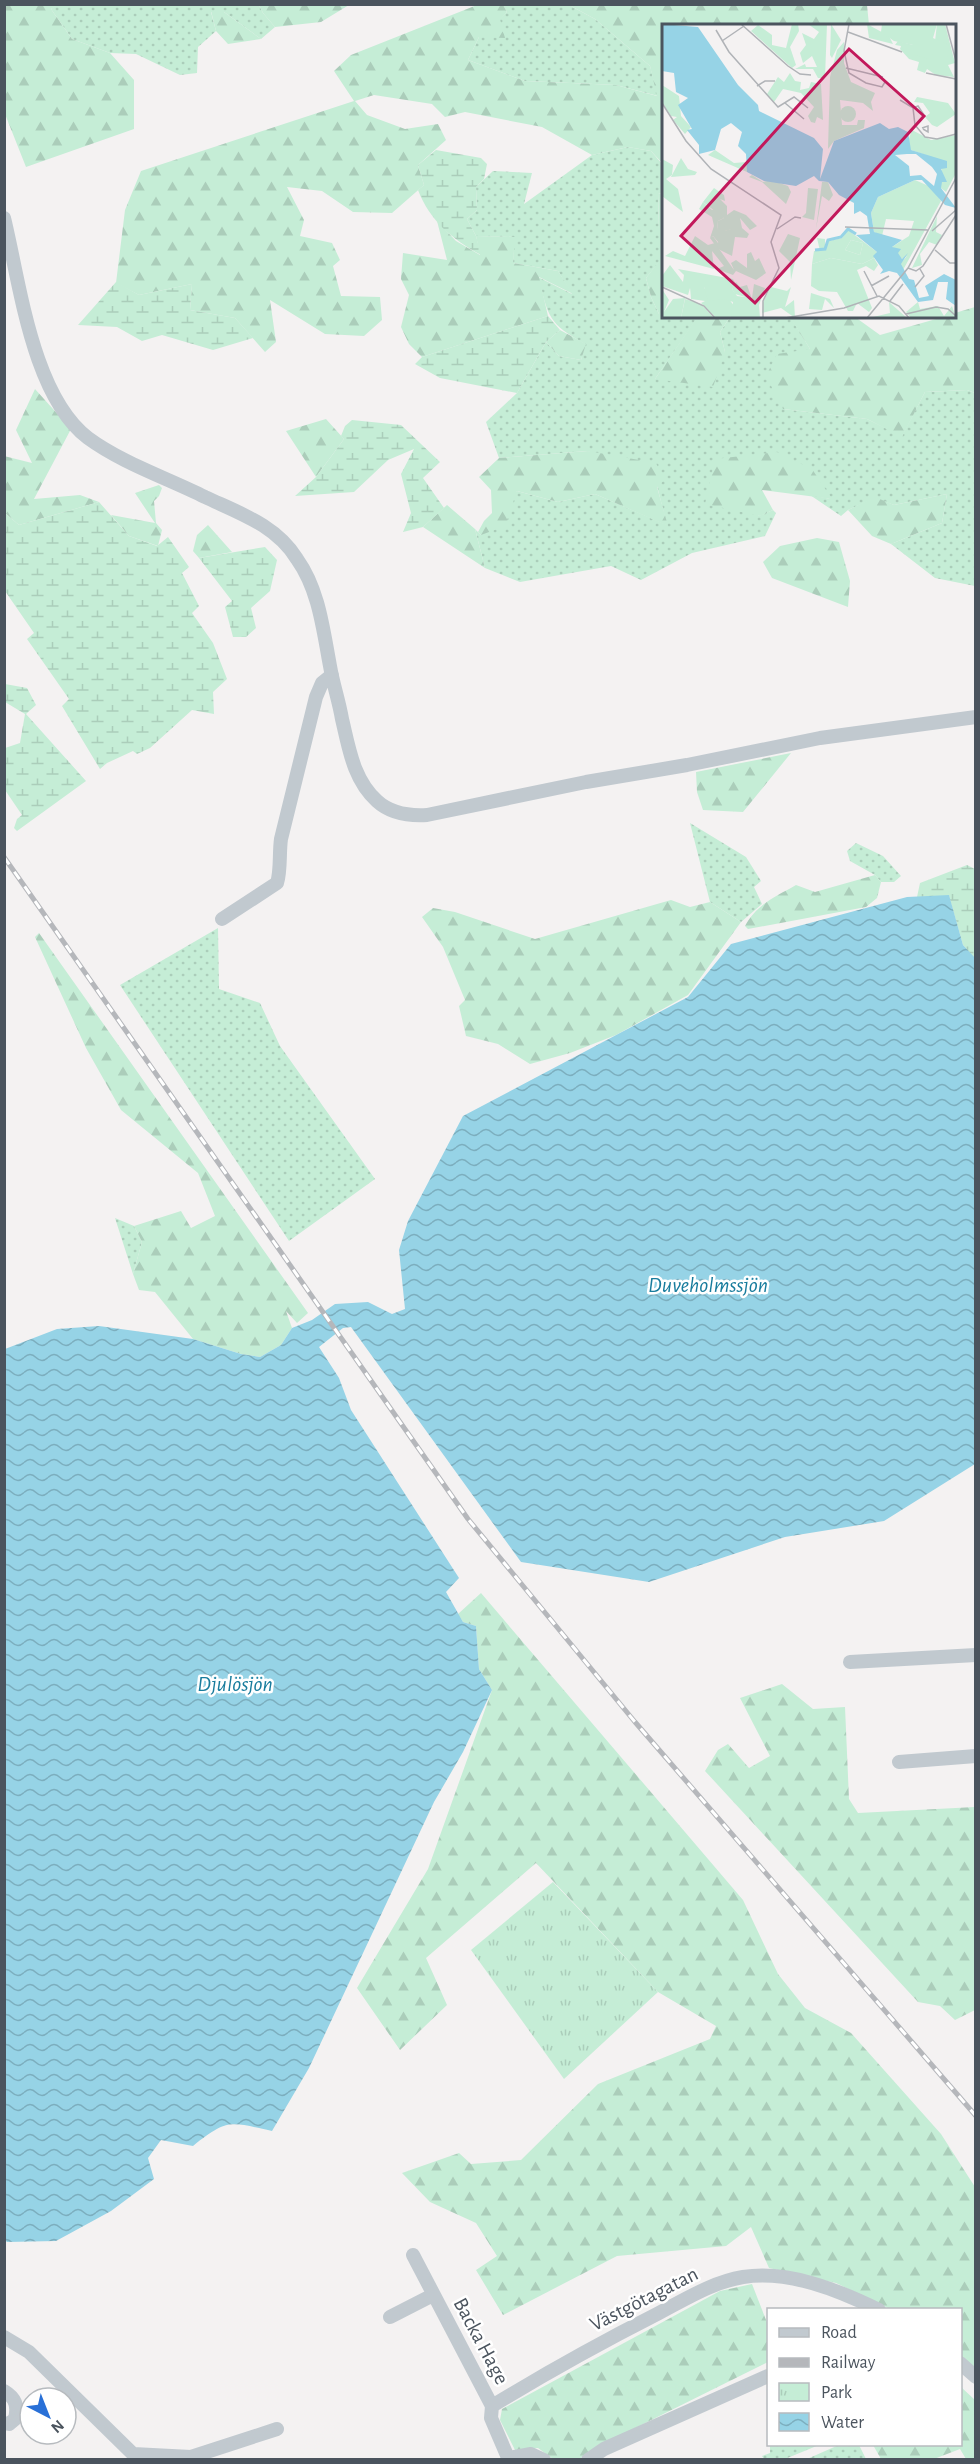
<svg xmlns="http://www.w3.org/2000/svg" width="980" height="2464" font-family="'Alegreya Sans',sans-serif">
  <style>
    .grass { fill: url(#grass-dots) }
    .forest { fill: url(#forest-firs) }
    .wetland { fill: url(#wetland-marsh) }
    .park { fill: url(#park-tufts) }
    .water { fill: url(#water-waves) }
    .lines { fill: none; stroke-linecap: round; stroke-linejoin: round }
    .minor { stroke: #c1c9cf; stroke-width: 14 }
    .rail-casing { stroke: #b5b7bb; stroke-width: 5 }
    .rail { stroke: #fff; stroke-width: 3; stroke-dasharray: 9; stroke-linecap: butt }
    .labels { text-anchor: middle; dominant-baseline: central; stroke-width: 5; stroke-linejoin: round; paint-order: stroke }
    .street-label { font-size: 21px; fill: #4b545e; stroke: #fff }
    .water-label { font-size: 22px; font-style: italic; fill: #187c9d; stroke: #fff }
    .inset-river { fill: none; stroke: #96d3e6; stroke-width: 3 }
    .inset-road { fill: none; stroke: #b0b3b7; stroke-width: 1.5 }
    .view { fill: #c2185b; fill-opacity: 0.15; stroke: #c2185b; stroke-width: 3 }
    .inset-edge { fill: none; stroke: #4b545e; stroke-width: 3 }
  </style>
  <defs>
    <pattern id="grass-dots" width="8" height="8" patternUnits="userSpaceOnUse" patternTransform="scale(1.5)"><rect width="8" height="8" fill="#c5edd6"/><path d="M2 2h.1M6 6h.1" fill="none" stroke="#abcdba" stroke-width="1.8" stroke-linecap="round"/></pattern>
    <pattern id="forest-firs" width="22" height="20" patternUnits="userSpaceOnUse" patternTransform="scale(1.5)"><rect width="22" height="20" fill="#c5edd6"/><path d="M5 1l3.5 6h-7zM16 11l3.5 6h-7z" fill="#abcdba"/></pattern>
    <pattern id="wetland-marsh" width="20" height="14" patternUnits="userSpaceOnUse" patternTransform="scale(1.5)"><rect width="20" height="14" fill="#c5edd6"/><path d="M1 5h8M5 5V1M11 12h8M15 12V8" fill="none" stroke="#abcdba"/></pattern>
    <pattern id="park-tufts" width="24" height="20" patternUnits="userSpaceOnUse" patternTransform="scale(1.5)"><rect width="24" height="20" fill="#c5edd6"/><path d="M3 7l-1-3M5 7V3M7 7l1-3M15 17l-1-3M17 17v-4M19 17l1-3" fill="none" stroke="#abcdba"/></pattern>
    <pattern id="water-waves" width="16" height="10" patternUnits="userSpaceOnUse" patternTransform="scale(1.5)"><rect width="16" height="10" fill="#96d3e6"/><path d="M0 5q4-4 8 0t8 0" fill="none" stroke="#7caebe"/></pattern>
  </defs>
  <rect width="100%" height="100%" fill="#f4f2f2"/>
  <path class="grass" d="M58,4L259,5L263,13L275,27L261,39L224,12H211L216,31L198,47L197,73L180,75L136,54L110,53L72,39L51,9Z
    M503,5H569L595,19L650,66L658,96L616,85L525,81L468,60L479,37L507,12Z
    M628,147L651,151L663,165V194L658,193L659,229H663L664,256L646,278L651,297L659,314H663L664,316L698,317L655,379L725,352L720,332L730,317L790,316L810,349L783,409L867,419L902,436L925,392L967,390L975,393V586L935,578L891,544L942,523L947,494L894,505L875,498L848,510L841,516L810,495L831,499L715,459L759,516L773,510L776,513L765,536L692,553L641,580L611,566L520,582L485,568L475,529L481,535L517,491L558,502L595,494L667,525L657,486L588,451L499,458L486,422L517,393L546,342L559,356L581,360L585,344C548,323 549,318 538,277L572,294L558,271L513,263L514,237L476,236L467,219L477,210L476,187L493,171L532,173L524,204L592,155Z
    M690,823L746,857L761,881L754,887L762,904L741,922L710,902Z
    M856,843L883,856L901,876L894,882H881L875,875L850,861L847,851Z
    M218,928L219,989L260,1003L280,1046L375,1179L289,1241L120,985Z
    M115,1218L134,1226L142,1242L133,1274Z
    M841,2444L859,2445L866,2459H807Z
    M770,2445V2444L819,2445L785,2459H764L762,2456L770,2453Z"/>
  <path class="forest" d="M5,4L58,5L51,9L72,39L110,53L134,80V129L26,167L5,114Z
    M259,5H349L321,22L275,27L263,13Z
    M477,5H503L507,12L500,19L505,38L479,37L468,60L525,81L616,85L657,96L650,66L595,19L569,5H867L869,25L664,26L663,164L651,151L628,147L592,155L542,127L465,112L445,117L432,104L374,95L355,101L367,115L405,129L438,124L446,140L418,165L424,185L392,213L353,212L322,191L287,187L304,220L300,236L332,243L340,260L333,266L341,296L380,297L382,320L364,336L325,334L270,300L276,342L265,352L235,318L190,310L192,284L139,295L116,283L125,210L141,171L354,101L334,71L351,55Z
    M211,11L224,12L261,39L228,44L216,31Z
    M658,193L663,194V229H659Z
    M437,221L456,241L480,255L476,236L515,237L513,263L558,271L573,294L539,277L548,316L422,357L409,344L401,327L409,295L401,279L403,253L447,260Z
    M663,256L664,314H659L651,297L646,278Z
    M975,307V393L967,390L925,392L902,437L867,419L783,409L766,376L777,354L810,349L790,317H855L880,335L943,317L954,316L955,313Z
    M698,316L730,317L720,332L725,352L713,387L655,379Z
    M560,330L586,344L581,360L559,356L546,342Z
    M35,389L71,429L34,499L80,495L99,502L19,525L5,513L4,456L32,463L16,430Z
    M326,419L344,439L316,477L286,431Z
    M588,451L656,463L664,480L657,487L668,526L595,494L558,502L517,491L505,526L481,535L478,532L484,521L492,513L491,490L479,477L499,458Z
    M777,452L812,469L832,499L762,490L773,510L760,516L705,504L715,459Z
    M159,485L162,488L159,496L154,501L156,523L162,530L158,546L129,536L111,515L155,523L135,493Z
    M947,494L942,523L891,544L872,536L848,510L875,497L894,505Z
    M447,505L475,529L485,568L423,527Z
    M208,525L232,552L199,558L193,551L197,535Z
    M817,538L839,542L850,581L848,607L772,578L763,562L780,546Z
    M791,753L743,812L703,810L697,792L696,772Z
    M875,875L881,882L877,898L866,907L748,929L745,926C757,904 775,897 796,885L815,892Z
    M671,900L690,907L710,902L741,922L688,995L616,1035L570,1053L530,1064L498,1044L466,1036L459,1006L465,1000L443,947L422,917L433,908L455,912L535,939Z
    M39,933L308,1313L297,1323L286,1311L292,1328L281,1345L260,1357L241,1354L193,1339L155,1292L139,1290L133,1274L142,1242L134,1226L181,1211L191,1228L215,1216L198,1173L121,1110L86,1048L35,937Z
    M481,1593L743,1900L778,1974L805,2008L851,2033L941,2134L975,2187V2370L961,2357L960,2310L890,2309L836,2283L769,2268L751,2227L726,2246L617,2256L503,2315L476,2270L497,2256L476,2223L430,2202L402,2173L459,2153L471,2164L521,2160L598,2084L710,2039L716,2026L658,1992L536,1863L426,1958L447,2005L400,2050L357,1988L428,1869L492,1690L479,1669L476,1626L463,1622L458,1614Z
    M782,1684L813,1709L845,1707L849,1799L858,1813L975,1807V2010L955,2020L940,2006L918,2002L705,1771L718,1750L728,1744L749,1768L770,1756L740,1698Z
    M752,2284L768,2325V2362L601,2445L579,2459H553L538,2448L515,2450L500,2420L502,2409L720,2291Z
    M961,2387L975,2400V2459H966L960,2449L934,2459H881L873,2445L960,2444Z"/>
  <path class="wetland" d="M436,150L481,158L487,164L484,179L476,187L477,210L467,219L476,236L481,255C452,239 430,221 418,190L424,185L418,165Z
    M116,282L139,295L192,284L190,310L235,318L253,338L213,350L162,335L142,341L117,327L78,325Z
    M548,316L560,330L546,342L517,393L440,378L415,364L422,357Z
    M352,420L401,425L440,462L423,478L444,508L423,527L403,532L411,513L401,474L414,449L388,460L354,492L295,496L316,477L344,439L341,436L345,426Z
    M99,502L129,536L157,546L168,537L189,567L182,573L199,606L192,613L213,643L227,679L213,692L214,714L192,710L150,748L137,754L133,751L107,763L100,769L62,706L69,699L27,639L34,633L5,591V513L19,525Z
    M265,547L277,560L270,591L251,608L256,628L246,637H233L225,607L232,601L199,558Z
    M5,684L27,688L36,705L26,714L86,781L17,831L14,828L17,819L22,815L5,790V748L20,743L25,714L5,702Z
    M967,865L975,869V959L963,945L949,896L917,897L920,883Z"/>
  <path class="park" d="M553,1882L658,1992L564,2079L471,1950Z"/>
  <path class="water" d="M949,895L963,945L976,959L975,1464L884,1521L785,1537L649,1582L521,1562L351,1327L343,1328L319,1347L339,1378L351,1410L459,1578L446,1592L463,1622L476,1626L479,1669L492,1690L463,1752L434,1802L309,2068L272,2131C230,2122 228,2118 193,2146L161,2140L148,2158L154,2179L111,2211L56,2241L7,2242L4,2239L5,1349L57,1329L99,1326L193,1339L241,1354L260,1357L281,1345L292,1328L312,1320L335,1304L368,1302L392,1314L405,1309L399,1250L408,1221L463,1116L688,997L731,944L907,897Z"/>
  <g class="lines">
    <path class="minor" d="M4,218C20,283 32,395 88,438C122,463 167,478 205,497C239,513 276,525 297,559C319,590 323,629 330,666C333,684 339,701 342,719C349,748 353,779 377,801C390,813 410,816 427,815L586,782L687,765L820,738L976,717
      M222,919L277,883C281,871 279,853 281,839L316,697L322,683L332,675
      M850,1662L976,1655
      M899,1762L976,1756
      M413,2255L492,2406
      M390,2317L433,2295
      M4,2337L29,2352L133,2454L191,2457L277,2429
      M960,2363L976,2377
      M4,2391C16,2398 18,2406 15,2419L9,2424L4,2423
      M509,2458L531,2454L544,2460
      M509,2460L491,2418L492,2406C546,2373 602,2342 659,2313C686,2299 713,2282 743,2277C789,2270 838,2290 879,2310
      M588,2460L604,2449L768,2376"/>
    <defs>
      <path id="rail" d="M4,857L468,1519L635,1722L976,2116"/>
    </defs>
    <use href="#rail" class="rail-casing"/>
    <use href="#rail" class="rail"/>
  </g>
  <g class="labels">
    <g class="street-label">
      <text transform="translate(644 2299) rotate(-27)">Västgötagatan</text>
      <text transform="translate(481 2341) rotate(62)">Backa Hage</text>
    </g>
    <g class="water-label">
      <text x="708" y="1285">Duveholmssjön</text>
      <text x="235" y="1684">Djulösjön</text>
    </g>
  </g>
  <g transform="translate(662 24)">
    <rect width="294" height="294" fill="#f4f2f2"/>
    <path d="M0,61L17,72L19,92L29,103L23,110L11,96L15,93L9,92L0,78ZM19,134L26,145L35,148L33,151L9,153ZM52,164L62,171L63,177L58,175L65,182V191L72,186L84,191L95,202L88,206L78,194L80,204L87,210L85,214L73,213L70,232L56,225L48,214L51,212L56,219L62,207L69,205L55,206L56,197L62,194L41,178ZM146,164L156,165L152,196L140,193L144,189ZM74,258L78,263L85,261L90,275L73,270L70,265ZM28,263H42L47,274L67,275L72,282L70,290L82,280L89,283L91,291L54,294L39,279L43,277L29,275ZM0,265L7,276L2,288L11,275L23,274L19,294H0Z" fill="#c5edd6"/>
    <path d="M130,0H136L137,7L128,23L134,41L130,44L89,7L96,1L110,11V21L124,24ZM146,0H165L163,54H156L151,45H133L143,40L144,43H155L150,32L141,39L138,29L144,21L140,9L152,15L157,8ZM169,0L179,16L170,34L168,31ZM205,0L227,12L231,20L207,14ZM275,0H283L293,39L286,41L292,53L274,51L265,45L263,49L255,46L257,38L247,35L238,25L239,22L233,21L236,17L251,21L273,17ZM182,18V39L189,58L213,69L209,78L211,87L201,79L178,76L180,101H195L196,96H203L202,104L172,117L166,125L168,53L175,26ZM128,49L133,57L139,58L138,66L147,64L149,58L159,60L161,96L155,93L153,99L149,98L146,92L152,83L139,69L121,65L112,78L105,70L116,53L122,58ZM255,73L286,79L294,90L275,103L270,101L263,93L268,89L261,79L252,78ZM250,106L269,116L294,111V149L284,168L279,164V158H284L279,148L281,137L249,126L245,120ZM0,135L11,141L10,151L4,155L16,165L21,188L0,172ZM90,151L101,158L109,156L126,162L129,168L124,180L100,158L87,153ZM253,156L269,163L279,177L241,246L238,240L245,232L240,235L230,223L247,212L252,197L224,195L220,212L212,208L209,189L216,173ZM160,158H166L171,171L167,177L160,172L154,205ZM41,178L50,186L55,184L62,194L56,197L55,206L66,201L70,205L63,207L64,212L57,219L51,212L48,214L52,202L50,193L37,185ZM275,192L274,208L280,211L275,221L267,218L258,230L260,241L250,244ZM33,212L46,221L53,219L72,246L69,239L74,236L85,244V230L89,228L93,237L97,234L104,249L94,256L74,247L71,251L55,245L62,242L50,227L52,245L3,232L11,227L23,232ZM189,216L201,219L198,231L183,226ZM169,234L200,240L212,234L216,241L212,247L204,242L195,246L210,284L207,288L195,279L191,287H186L175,268L157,267L149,262L150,240ZM8,241L21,258L22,251L16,245L71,255L74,260L70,265L75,272L90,274L92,260L103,264L97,281L98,294H61L69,293L71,278L62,275L46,277L42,263H35L36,269L28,264L26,271L0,262V252ZM109,263L125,267L129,263L123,283L132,276L133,294L119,284L100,289L101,278ZM149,269L168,275L172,284L163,275L160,286L147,285ZM23,275L39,280L52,294H19ZM227,278L245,294H207L228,289ZM256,278L258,285L276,282L282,292L290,282L294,294H249L244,288Z" fill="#c5edd6"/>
    <path d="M53,126L72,139L85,138V148L46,131ZM186,206L215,228L212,234L200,240L169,234L150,240L152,227H158L155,214L163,215V225L167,217L180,214ZM189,216L201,219L198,231L183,226ZM126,210L138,214L129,256L128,238L117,227Z" fill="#c5edd6" fill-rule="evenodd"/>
    <path d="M178 90a8 8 0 1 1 16 0a8 8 0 1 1-16 0Z" fill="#c5edd6"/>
    <path d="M220,0H275L271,14L287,21L285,33L270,30L267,35L253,31L251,21L232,17L219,8Z" fill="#c5edd6"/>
    <path d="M0,0L36,3L76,61L96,81L97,87L152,114L161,125L158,155L172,117L218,99L227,105L236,103L246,108L249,126L285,137V144L279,145L285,158H280L279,164L294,184L283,181L260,156H253L216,173L209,189L212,208L240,216L230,223L239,225L236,229L240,235L246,229L239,240L247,255L252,256L257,274L267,272L263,262L282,250L294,256V282L284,275L286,258H276L271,276L256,278L235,249L227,247L218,250L221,246L211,232L215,228L194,211L208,210L205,192L198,187L192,190V179L177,171L166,158L157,157L152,152L134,162L102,157L85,148L84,130L76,122L80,108L69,99L59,105L53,126L37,130V121L25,106L30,105L16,81L26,74L14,68L12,49L0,47ZM245,130H254L270,143L275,150L272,162L259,151L248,152L247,142L233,131Z" fill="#96d3e6" fill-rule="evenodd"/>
    <path class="inset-river" d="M153,226L163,225L166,216L179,213L186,205L194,210"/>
    <path class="inset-road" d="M79,0L126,42L138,50L149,51M187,0L182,27L187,49L204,59L220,63L223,58M284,0L294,37M54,6L67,28L116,83L132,73L146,84M186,8L240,28M60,17L82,2M184,44L221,53M264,49L294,55M95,62L103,57H113M238,76L251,84L256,82L262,91M0,79L24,117L49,145L119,191L109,218L117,244L101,277V294M123,79L142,95M251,84L253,101L263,113L275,115L294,110M260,104L266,102V108L261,105M183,203L266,206M115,205L133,193L139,194M270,207L294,186M273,226L288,239H294M246,244L254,247L261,242L294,191M202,247L215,272M209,262L227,252M0,263L42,282L53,294M253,263L262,252L258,245M228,277L241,260M244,290L274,283L286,285L294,292M123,294L182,284L217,272L237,282L247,294M205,294L246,244L294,154"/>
    <path class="view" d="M187,25L262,92L93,279L19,212Z"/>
    <rect width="294" height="294" class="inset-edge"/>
  </g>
  <rect width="980" height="2464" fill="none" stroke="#4b545e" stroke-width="12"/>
  <rect x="767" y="2308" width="195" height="138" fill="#ffffff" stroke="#b7bbbf" stroke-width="1.5"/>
  <rect x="779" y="2328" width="30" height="9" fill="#c1c9cf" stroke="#b7bbbf" stroke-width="1.5"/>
  <text x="821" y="2338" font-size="18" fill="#4b545e">Road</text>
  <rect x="779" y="2358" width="30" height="9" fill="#b5b7bb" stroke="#b7bbbf" stroke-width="1.5"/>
  <text x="821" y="2368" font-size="18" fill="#4b545e">Railway</text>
  <rect x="779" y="2383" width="30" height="18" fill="url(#park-tufts)" stroke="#b7bbbf" stroke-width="1.5"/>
  <text x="821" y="2398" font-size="18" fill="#4b545e">Park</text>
  <rect x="779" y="2413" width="30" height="18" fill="url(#water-waves)" stroke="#b7bbbf" stroke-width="1.5"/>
  <text x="821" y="2428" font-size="18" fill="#4b545e">Water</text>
  <g transform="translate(48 2416) rotate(138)"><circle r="28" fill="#ffffff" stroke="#b7bbbf" stroke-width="1.5"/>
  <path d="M0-4.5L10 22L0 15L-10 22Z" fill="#2970d7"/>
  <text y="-9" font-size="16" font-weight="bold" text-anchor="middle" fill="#4b545e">N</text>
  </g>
</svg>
